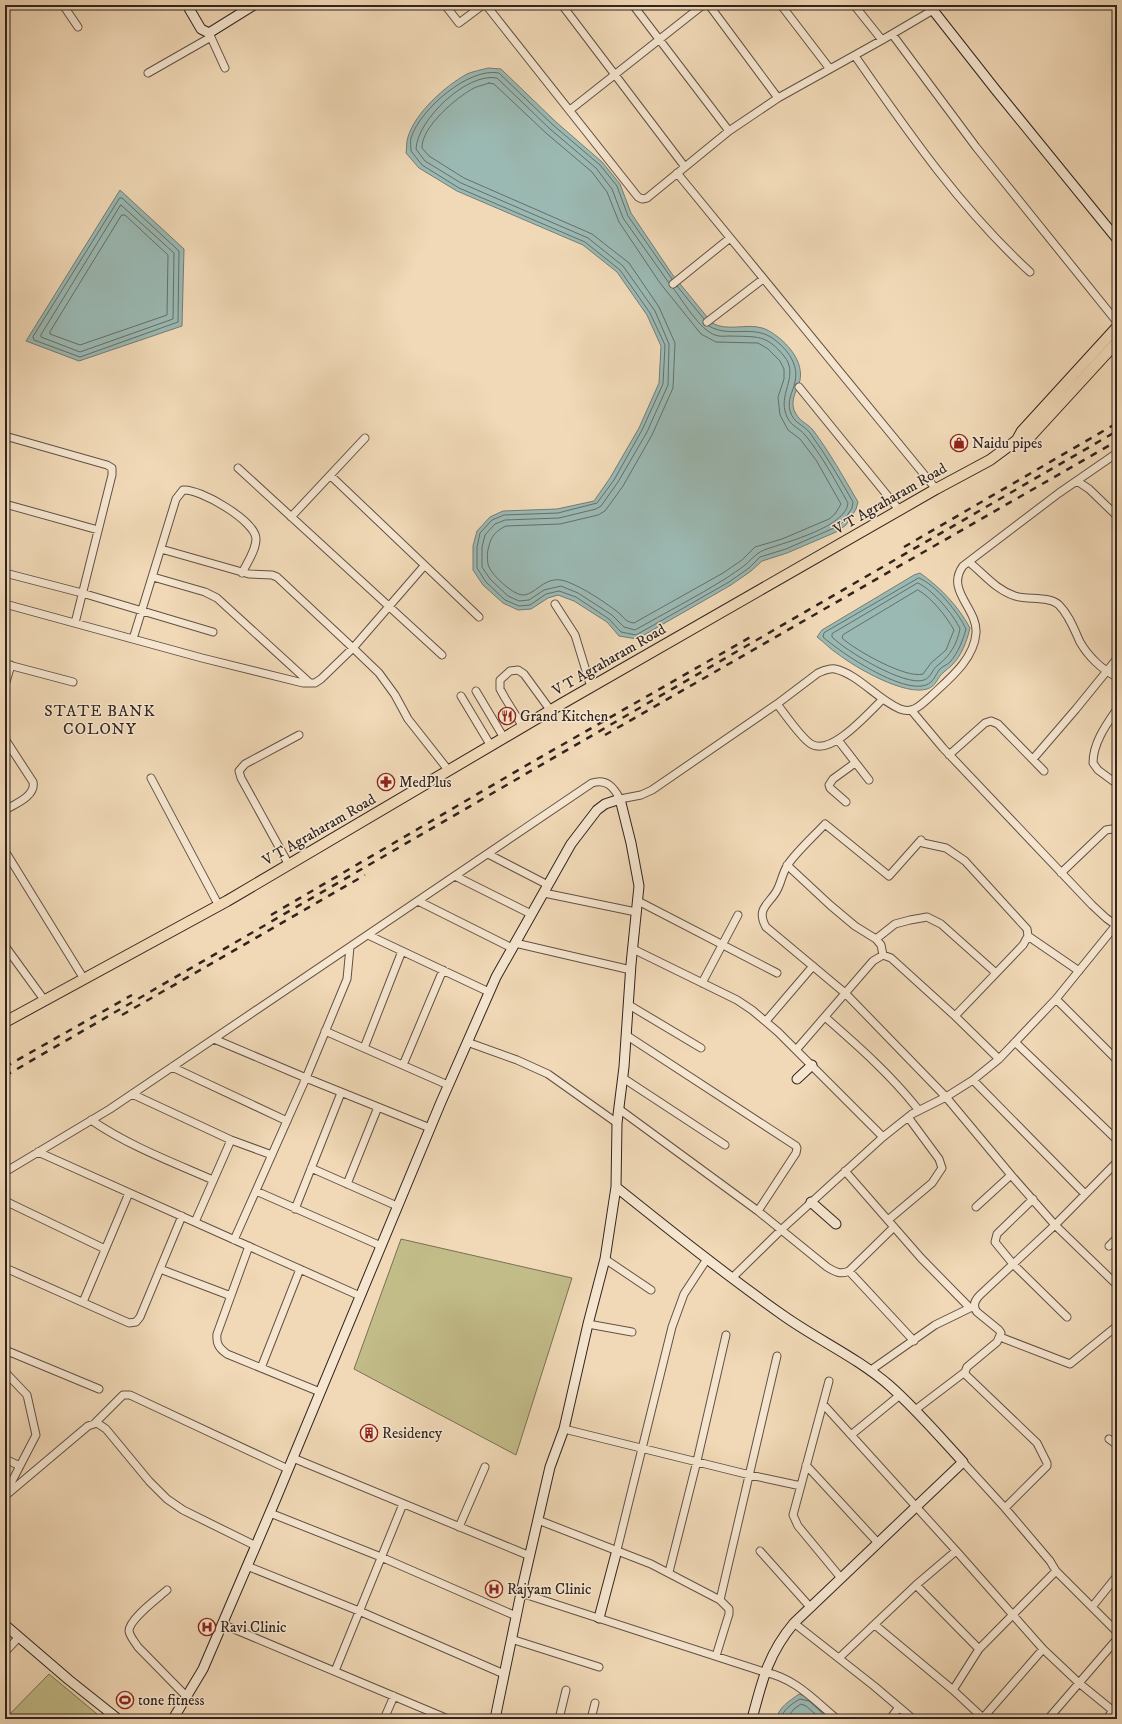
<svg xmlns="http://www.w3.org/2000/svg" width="1122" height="1724" font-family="'IM FELL DW Pica',serif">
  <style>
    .green { fill: #c2bc89; stroke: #7a7054 }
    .water { fill: #9bb9b3; stroke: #717d78 }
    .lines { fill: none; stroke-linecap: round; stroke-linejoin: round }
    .shore { stroke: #666e69; stroke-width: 1 }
    .street-casing { stroke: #615145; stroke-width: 9 }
    .secondary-casing { stroke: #31241f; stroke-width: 11 }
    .primary-casing { stroke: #31241f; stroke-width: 12 }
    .street { stroke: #f6e6d0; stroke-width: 7 }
    .secondary { stroke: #f6e6d0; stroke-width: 9 }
    .primary { stroke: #f1d9b7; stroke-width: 10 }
    .rail { stroke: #31241f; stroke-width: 2.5; stroke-dasharray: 7 7; stroke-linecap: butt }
    .labels { text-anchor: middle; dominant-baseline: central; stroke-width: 3; stroke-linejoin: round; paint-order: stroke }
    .poi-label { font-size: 15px; fill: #31241f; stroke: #f6e6d0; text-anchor: start }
    .street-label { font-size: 15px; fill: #31241f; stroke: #f6e6d0 }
    .neighbourhood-label { font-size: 16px; letter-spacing: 1px; fill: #31241f; stroke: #f6e6d0 }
  </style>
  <rect width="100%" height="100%" fill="#f1d9b7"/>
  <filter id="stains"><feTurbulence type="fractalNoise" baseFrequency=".005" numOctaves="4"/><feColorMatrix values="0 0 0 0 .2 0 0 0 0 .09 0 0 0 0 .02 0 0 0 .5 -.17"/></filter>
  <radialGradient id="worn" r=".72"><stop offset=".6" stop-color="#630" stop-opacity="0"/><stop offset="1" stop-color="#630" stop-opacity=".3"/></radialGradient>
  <path class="green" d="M401,1239L572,1278L516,1455L354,1369Z
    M49,1674L103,1719H5Z"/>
  <path class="water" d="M488,68L501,69L556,122L602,162L620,184L631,213L672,274L712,323C728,332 746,323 762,328C767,329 774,334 778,337C792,348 805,366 799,384C795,393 791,401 794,410C799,422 806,422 813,430C830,453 844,478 858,502L856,509L846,525L836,532L787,553L762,561L751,571L731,585L637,639L619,636L607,622L574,601L558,595L548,598L531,609L518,610L503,603L483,585L473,570V546L477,531L490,517L503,511L557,509L594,501L610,478L639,428L659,383L661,346L647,315L617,272L583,245L457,191L419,168L406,153C407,148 406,142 408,137C415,113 445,86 467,74C474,71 481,70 488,68Z
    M120,190L184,249L182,326L79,361L26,341Z
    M920,573C941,588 958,606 970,628C967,641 961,657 951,666C949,668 946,670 944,672C937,677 937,686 927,689C905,696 856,668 838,654C830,649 824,642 817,637L822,630L914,575Z
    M799,1694L811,1698L835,1719H777C778,1707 790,1701 799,1694Z"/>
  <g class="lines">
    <path class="shore" d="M489,83L494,84L546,133L592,172L607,192L619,222L660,283L701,334L716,342L758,343L768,349L780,361L784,369V379L778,397L780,415L788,430L800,439L816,460L841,504L835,514L829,519L782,539L755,547L742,560L723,573L634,623C624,622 623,615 615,610C600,599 585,589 568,582C545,573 538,594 523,595C513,595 490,574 488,564C487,558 487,551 489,546C491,536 497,530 506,526L560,524L598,515L605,511L623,486L652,435L673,388L675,343L659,307L629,263L592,234L464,178L429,156L422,148C421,127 457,97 474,88C478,86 484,85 489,83Z
      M120,198H122L179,251L178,322L80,357L34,340L33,337Z
      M121,205L174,253L173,319L80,352L41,337V335Z
      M122,215H125L168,255L167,315L80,345L50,334V332Z
      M672,279L628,216L617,186L600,165L553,125L499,73C469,67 420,109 411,138C410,142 411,147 411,151L422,165L459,188L585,242L620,270L650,313L665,345L663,384L642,430L614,480L597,503L558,513L504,515L492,520L480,533L477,547V568L486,582L505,600L519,606L530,605L546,594L559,591L576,597L609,619L621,632L636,635L729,582L749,568L760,557L786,549L834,528L843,522L852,508L853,502C840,479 826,455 810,433C803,424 794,424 790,411C787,399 793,392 795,382C799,365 788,350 775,340C754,323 730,339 709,326
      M669,283L623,218L612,189L596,168L550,129L497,78C467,72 417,120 416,149L425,161L461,183L588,238L623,266L655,311L669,344L668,385L647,432L618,482L601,506L596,509L559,518L505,520L495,524L485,535L482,547V567L490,579L508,596L519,601L529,600L544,590L561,586L578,593L612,615L624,627L635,630C665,613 696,597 725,579C732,574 739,570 745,565C753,558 757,552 767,549C786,542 846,527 848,503C835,480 822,456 806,436C798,426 789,427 785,411C780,392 799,374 784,356C766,334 757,337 730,336C726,336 720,337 715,335C700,330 683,301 673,288
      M677,286L704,319
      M919,578C936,585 958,612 966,629C963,640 958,653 950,662C947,665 943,666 940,669C935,675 934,682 926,685C902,694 841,653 823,637L824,633Z
      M918,583C933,590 954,615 960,629C957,644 950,656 938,665C932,669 932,677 924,680C905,687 846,651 832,637V634Z
      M918,590C932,598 946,616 954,630L946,650L931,663L923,674C906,679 855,650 842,638L843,635Z
      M781,1719C782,1710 793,1703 800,1699L809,1701L829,1719
      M786,1719L794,1709L801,1704L806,1706L821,1719"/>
    <defs>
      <path id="street" d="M63,5L78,27
        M445,5L459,23L483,5
        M486,5L638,197L642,199L647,198L729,131L778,98L882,40L933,10
        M562,5L685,167
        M633,5L729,131
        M709,5L778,98
        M781,5L830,69
        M854,5L882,40
        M209,33L225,68
        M892,34L976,147L1117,322
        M855,56C908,132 961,209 1030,272
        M148,73L211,37
        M570,110L703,5
        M677,173L936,489
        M673,284L730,238
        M707,322L763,279
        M799,387L900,511
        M5,436L107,465L112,468V475L75,623
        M238,468L442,655
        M331,476L479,617
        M1077,481L1089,489L1117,516
        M5,504L98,530
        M291,517L365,438
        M161,549L249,574L272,575L277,577L353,648L424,566
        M969,562C984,574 996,590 1015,596C1028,600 1050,596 1059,605C1069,615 1074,629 1080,642C1088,656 1102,670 1117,677
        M5,573L82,593L213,632
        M153,577L205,592L217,598L310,683
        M5,604L202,658L303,683H315L321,679L353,648L379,673L395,695L408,719L449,771
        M555,604L575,635L591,687
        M133,639L176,499L183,490C199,488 256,521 256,539C256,550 247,563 242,573
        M5,664L73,682
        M5,685L11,665
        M476,691L504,738
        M461,696L491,746
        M777,704C785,714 801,738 811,744C831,757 869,712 883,699
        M1117,709C1106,725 1093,743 1093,763L1098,770L1117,784
        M912,711L943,748L1092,905L1106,918L1117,926
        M523,727L505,698L500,689V680L510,671L518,670L524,674L551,711
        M5,739L33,782C36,796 15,804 5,810
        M838,740L869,780
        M949,755L985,723L991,721L998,724L1044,771
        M1033,759L1076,709L1115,661L1117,662
        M151,778L219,906
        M846,802L830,788L829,785L833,779L855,763
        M5,851L84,979
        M488,854L548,885
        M289,865L241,778L239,771L245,764L299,735
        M787,865L830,905L855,926L876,939L881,945L883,955
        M1061,873L1106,830L1112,829L1117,832
        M455,876L531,914
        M544,893L636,912
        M418,901L512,948
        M638,901L777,973
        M368,935L489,992
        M1028,936L1079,971
        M876,939L895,924L910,920L927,917L941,924L996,973
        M515,943L631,970
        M5,946L45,1001
        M633,949L737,1000L752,1010L778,1032L883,1137
        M702,983L738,915
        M1056,999L1117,1060
        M629,1005L701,1048
        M955,1016L1023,945L1028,936L1027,929L965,861L946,848L923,843L921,840L889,876L825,824C815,835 794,854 787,866C782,874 781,884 776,892C768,905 756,909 766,927L845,993L946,1097L1011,1175L1055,1225L1117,1285
        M825,1017C858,1046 889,1073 917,1108
        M766,1021L813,966
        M325,1031L448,1085
        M626,1035L796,1146L797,1148L796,1153L758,1211
        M214,1039L306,1078L430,1128
        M467,1042L517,1060L548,1074L617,1123
        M1015,1042L1117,1140
        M364,1048L402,951
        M796,1050L873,961L883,955L891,958L955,1016L999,1059
        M403,1065L443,970
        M172,1067L287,1121
        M623,1078L725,1145
        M973,1080L1085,1194
        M132,1094L231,1140L272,1155
        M619,1109L758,1211L827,1267C835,1272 841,1275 849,1271L894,1227
        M91,1120C129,1146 172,1162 213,1180
        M38,1152L360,1296
        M311,1168L397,1206
        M845,1171L921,1258L970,1308
        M5,1172L110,1109L592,783C607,778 614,788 620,799L641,795L652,790L777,704L818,673C823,671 829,668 835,669C858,674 878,700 900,709C913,714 921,705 931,696C948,680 974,660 976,633C978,609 945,590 963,566L1059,493L1117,453
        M347,1184L378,1107
        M256,1191L381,1246
        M1033,1199L997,1234L995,1242L1013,1264L1067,1317
        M5,1201L105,1249
        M976,1207L1011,1175
        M295,1209L341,1093
        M888,1220L932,1183L942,1168L939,1159L908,1117
        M195,1222L231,1140
        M234,1240L306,1078L347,979L350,947
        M249,1246L217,1334C216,1344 219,1348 227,1354L320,1392
        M1109,1246L1117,1238
        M605,1259L651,1290
        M160,1269L231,1296
        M10,1270L129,1323L136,1322L140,1317L182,1216
        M849,1271L914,1341
        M732,1278L782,1229L883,1137L912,1114L946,1097L973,1080L999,1059L1056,999L1116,925
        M83,1302L129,1193
        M588,1324L632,1332
        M1000,1337L1070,1364L1117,1326
        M5,1350L99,1389
        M261,1368L300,1269
        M871,1370L935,1325L972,1307
        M5,1372L27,1395L36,1435L10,1485L5,1488
        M829,1381L793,1515L798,1526L841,1578
        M823,1404L959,1554L1043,1649L1079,1683L1117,1714
        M915,1410L965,1372
        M95,1423L123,1395H130L288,1469
        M564,1429L750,1475L801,1486
        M851,1435L900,1395
        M1109,1439L1117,1445
        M293,1458L530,1556
        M5,1459L20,1466
        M963,1462L1005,1508L1050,1561L1056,1571L1117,1632
        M806,1465L878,1543
        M5,1496L88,1426L97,1423L106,1429L149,1481L167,1499L183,1510L256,1546
        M1005,1508L1047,1466V1463L1037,1443L966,1375L965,1372L967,1367L997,1342L1001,1333L999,1330L977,1312C972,1306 975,1300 980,1295L1055,1225L1117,1162
        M270,1513L381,1557L516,1616
        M538,1520L651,1564L720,1600L729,1609V1614L716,1656
        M459,1527L485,1467
        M617,1550L672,1327L684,1294L707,1259
        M760,1551L811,1608
        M247,1566L359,1611L504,1674
        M669,1572L697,1461L726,1335
        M916,1585L979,1649
        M167,1590C158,1598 129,1619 129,1631C130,1637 135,1642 138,1647L186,1696
        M521,1593L764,1672C795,1678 814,1700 837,1719
        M720,1600L777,1356
        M1092,1607L1117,1576
        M794,1623L874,1686L913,1719
        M222,1624L448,1719
        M875,1625L953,1690L983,1718
        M511,1639L599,1667
        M5,1652L19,1637
        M839,1658L916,1585L956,1551
        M335,1671L403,1504
        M953,1690L979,1649L1056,1571
        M384,1719L394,1696
        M559,1719L566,1690
        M591,1719L595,1703
        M890,1719L899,1707
        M982,1719L1043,1649
        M1048,1719L1117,1639
        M1107,1719L1113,1710"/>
      <path id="secondary" d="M187,5L201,29L209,33L254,5
        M929,5L995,89L1117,239
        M797,1079L812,1065
        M616,1187C671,1231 726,1275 784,1316C818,1340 858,1358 890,1386C916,1409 939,1436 963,1462L794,1623C768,1654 762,1681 752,1719
        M811,1202L836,1224
        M599,1618L617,1550
        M5,1625L69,1680L118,1719
        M173,1719L203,1669L275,1501L441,1102L496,977L571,844L597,810L605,804L620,799L631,843L639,886L631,964L624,1067L617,1123L616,1187L605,1259L588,1324L564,1429L550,1467L521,1593L495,1719"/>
      <path id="primary" d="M1017,440L1022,431L1117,327
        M5,1022L227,901L563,703L936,489L990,460L1017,440L1030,437L1117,342"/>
    </defs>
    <use href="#street" class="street-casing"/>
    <use href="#secondary" class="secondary-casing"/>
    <use href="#primary" class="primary-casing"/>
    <use href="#street" class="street"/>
    <use href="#secondary" class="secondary"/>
    <use href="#primary" class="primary"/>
    <path class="rail" d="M904,547L1117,423
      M605,735L1117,441
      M271,915L527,765L754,635
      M122,1015L365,875
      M5,1067L132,995
      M5,1076L1117,431"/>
  </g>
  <defs>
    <symbol id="shop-ring" viewBox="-11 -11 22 22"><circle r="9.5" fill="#f6e6d0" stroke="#8f2418" stroke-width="1.5"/><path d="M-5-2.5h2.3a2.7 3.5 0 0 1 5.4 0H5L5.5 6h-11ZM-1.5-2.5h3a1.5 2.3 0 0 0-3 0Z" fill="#8f2418"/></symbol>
    <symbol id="restaurant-ring" viewBox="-11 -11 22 22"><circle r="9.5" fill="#f6e6d0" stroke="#8f2418" stroke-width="1.5"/><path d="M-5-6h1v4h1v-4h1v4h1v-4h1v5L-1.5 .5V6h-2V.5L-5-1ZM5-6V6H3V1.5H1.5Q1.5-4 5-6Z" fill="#8f2418"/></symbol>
    <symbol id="pharmacy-ring" viewBox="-11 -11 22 22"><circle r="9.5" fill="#f6e6d0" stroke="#8f2418" stroke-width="1.5"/><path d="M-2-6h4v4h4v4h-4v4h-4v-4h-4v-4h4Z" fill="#8f2418"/></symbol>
    <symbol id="building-ring" viewBox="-11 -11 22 22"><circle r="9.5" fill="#f6e6d0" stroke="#8f2418" stroke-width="1.5"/><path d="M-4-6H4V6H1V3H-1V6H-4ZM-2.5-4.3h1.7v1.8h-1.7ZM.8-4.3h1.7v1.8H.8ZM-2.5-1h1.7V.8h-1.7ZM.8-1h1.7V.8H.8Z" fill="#8f2418"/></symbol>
    <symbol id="hospital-ring" viewBox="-11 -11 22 22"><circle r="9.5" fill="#f6e6d0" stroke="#8f2418" stroke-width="1.5"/><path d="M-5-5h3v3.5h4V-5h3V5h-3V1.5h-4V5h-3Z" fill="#8f2418"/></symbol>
    <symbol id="stadium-ring" viewBox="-11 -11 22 22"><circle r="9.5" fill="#f6e6d0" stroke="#8f2418" stroke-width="1.5"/><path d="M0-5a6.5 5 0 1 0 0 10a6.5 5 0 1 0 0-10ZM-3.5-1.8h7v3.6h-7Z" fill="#8f2418"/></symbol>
  </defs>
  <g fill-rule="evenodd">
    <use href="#shop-ring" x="949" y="433" width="20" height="20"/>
    <use href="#restaurant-ring" x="497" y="706" width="20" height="20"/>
    <use href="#pharmacy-ring" x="376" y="772" width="20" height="20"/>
    <use href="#building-ring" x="359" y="1423" width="20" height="20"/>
    <use href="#hospital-ring" x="484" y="1579" width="20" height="20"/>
    <use href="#hospital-ring" x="197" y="1617" width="20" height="20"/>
    <use href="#stadium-ring" x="115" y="1690" width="20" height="20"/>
  </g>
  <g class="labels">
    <g class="poi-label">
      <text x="972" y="443">Naidu pipes</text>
      <text x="520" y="716">Grand Kitchen</text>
      <text x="399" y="782">MedPlus</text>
      <text x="382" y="1433">Residency</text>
      <text x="507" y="1589">Rajyam Clinic</text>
      <text x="220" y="1627">Ravi Clinic</text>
      <text x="138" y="1700">tone fitness</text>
    </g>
    <g class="street-label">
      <text transform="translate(890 499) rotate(-30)">V T Agraharam Road</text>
      <text transform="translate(609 660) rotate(-30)">V T Agraharam Road</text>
      <text transform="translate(319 830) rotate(-30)">V T Agraharam Road</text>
    </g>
    <g class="neighbourhood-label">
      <text x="100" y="711">STATE BANK<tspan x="100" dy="18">COLONY</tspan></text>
    </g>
  </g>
  <rect width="1122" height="1724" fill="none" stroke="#f1d9b7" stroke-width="20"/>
  <rect x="6" y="6" width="1110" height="1712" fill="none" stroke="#31241f" stroke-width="2"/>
  <rect x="10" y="10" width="1102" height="1704" fill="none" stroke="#31241f"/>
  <rect width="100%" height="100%" filter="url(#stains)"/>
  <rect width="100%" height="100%" fill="url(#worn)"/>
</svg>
